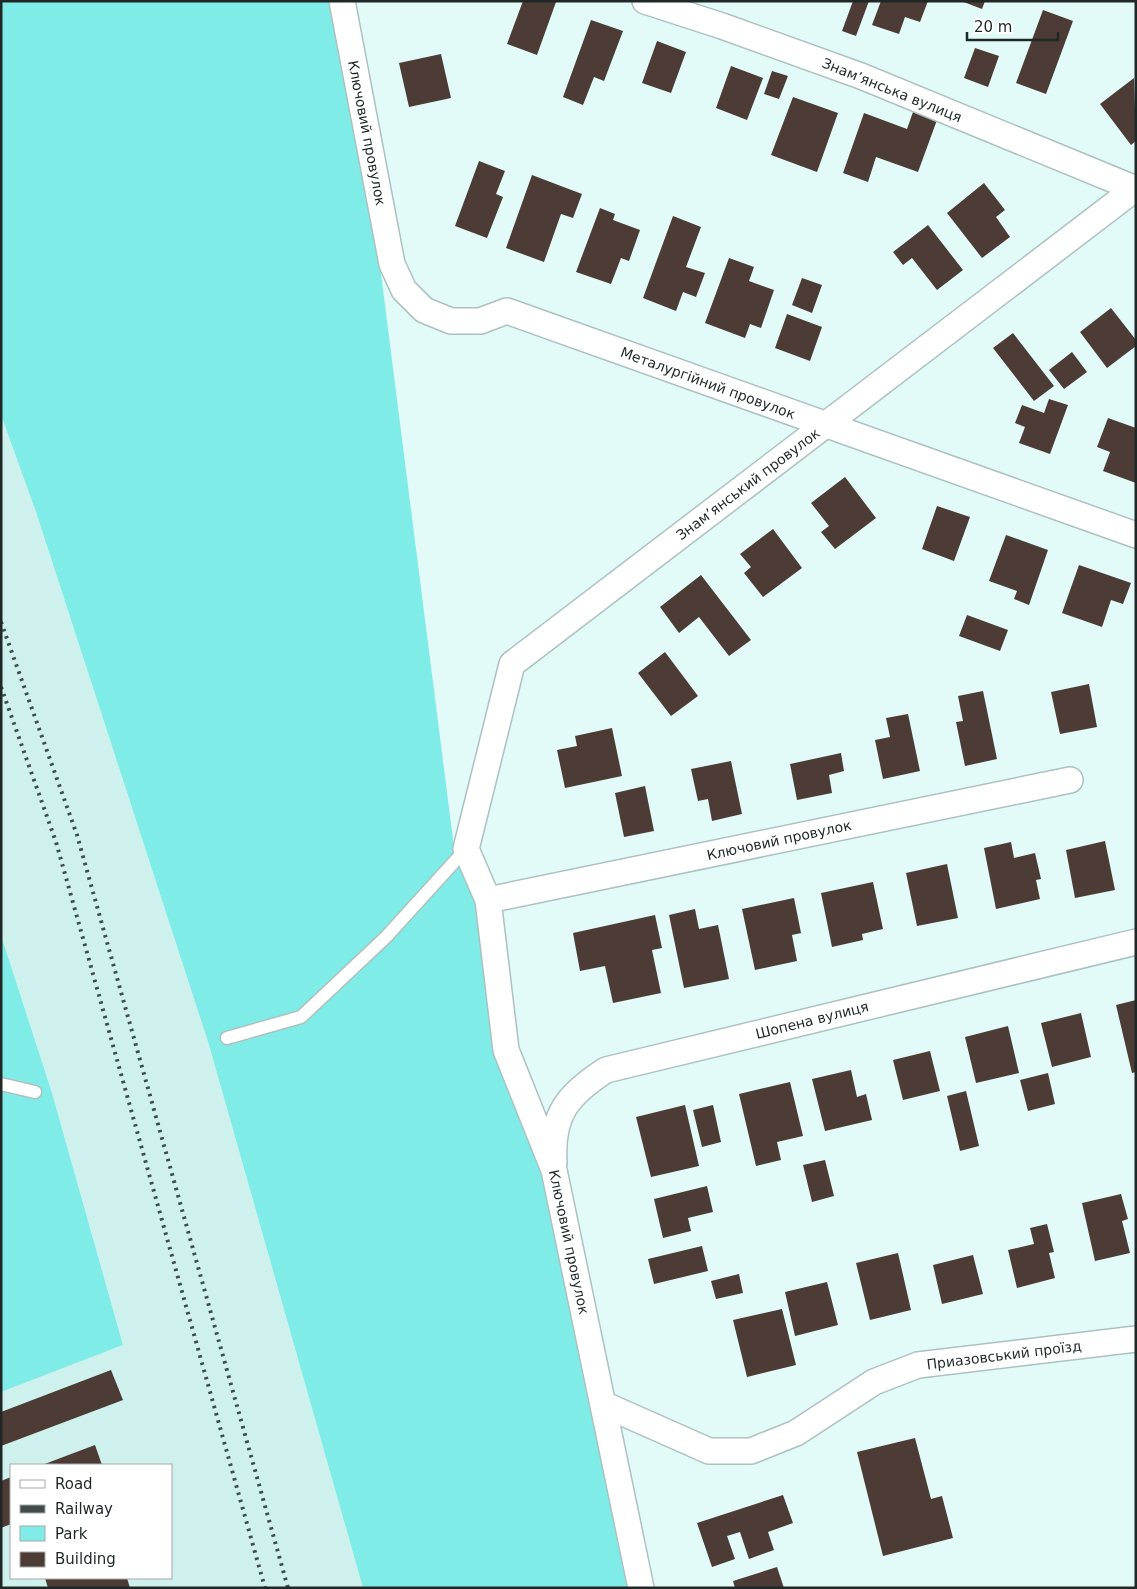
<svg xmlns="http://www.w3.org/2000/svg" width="1137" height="1589" font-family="'DejaVu Sans',sans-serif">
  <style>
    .built { fill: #cff1ee; fill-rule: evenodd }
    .green { fill: #80ece7 }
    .building { fill: #4c3c35 }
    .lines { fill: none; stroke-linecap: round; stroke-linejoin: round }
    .service-casing { stroke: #abc2c0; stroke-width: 15 }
    .minor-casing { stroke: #abc2c0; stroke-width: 28 }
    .service { stroke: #fff; stroke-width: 12 }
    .minor { stroke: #fff; stroke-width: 25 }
    .rail { stroke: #404b4a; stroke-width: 4; stroke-dasharray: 2.5 5; stroke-linecap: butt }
    .labels { text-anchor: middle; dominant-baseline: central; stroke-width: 5; stroke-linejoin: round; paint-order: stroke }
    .street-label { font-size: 14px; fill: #1f2827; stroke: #fff }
  </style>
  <rect width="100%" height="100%" fill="#e2fbf9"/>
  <path class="built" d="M1,415L36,512L209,1045L363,1588H1V1392L123,1345L52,1093L1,935ZM11,1465H171V1578H11Z"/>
  <path class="green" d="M1,1H330L380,266L455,855L477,903L543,1174L630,1588H363L209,1045L36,512L1,415Z
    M1,935L52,1093L123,1345L1,1392Z"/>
  <path class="building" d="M523,1L556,2L537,55L507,44Z
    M853,1H869L856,36L842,31Z
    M881,1H928L920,22L905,17L899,34L872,25Z
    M961,1H985L982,9Z
    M1043,10L1073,21L1046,94L1016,83Z
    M591,20L623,31L604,81L594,77L583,105L563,97Z
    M657,41L686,52L671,93L642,83Z
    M975,48L999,56L988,87L964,78Z
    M441,54L451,98L409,107L399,63Z
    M731,66L763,78L747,120L716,108Z
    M772,71L788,76L779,99L764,94Z
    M1134,78L1136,141L1131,145L1100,104Z
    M793,97L838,113L817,172L771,155Z
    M913,112L937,120L918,172L876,157L868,182L843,173L864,113L907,129Z
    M479,161L505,171L496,194L503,197L487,238L455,226Z
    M532,175L582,194L573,218L561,214L544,262L506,248Z
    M984,183L1005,210L996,217L1010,237L982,258L947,213Z
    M600,208L615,214L613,220L640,230L629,261L621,258L611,284L576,272Z
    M673,216L701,227L686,267L705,273L696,297L683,292L676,311L643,298Z
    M928,225L963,270L937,290L912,258L903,265L893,252Z
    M729,258L754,267L749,281L774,290L761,328L750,324L745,338L705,323Z
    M802,278L822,285L812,313L792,305Z
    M1111,308L1136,340V346L1107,368L1080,332Z
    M787,314L822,327L810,361L775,348Z
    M1013,333L1054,386L1034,401L993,348Z
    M1072,352L1087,372L1064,389L1049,370Z
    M1049,399L1068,405L1050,454L1019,443L1025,427L1015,423L1022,405L1044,413Z
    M1108,418L1136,428V483L1103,471L1110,452L1097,447Z
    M845,477L876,518L835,549L821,532L829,526L811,503Z
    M937,506L970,517L954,561L922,549Z
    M773,529L802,568L763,597L744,573L751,567L740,554Z
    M1006,535L1048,550L1029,605L1014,599L1017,591L989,581Z
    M1079,565L1131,583L1123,604L1111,600L1102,627L1062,613Z
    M701,575L751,640L729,656L699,617L679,633L660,607Z
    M967,615L1008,630L1000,651L959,636Z
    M665,652L698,696L671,716L638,673Z
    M1089,684L1097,727L1060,734L1051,692Z
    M983,691L997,759L965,766L956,722L963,721L958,696Z
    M908,714L920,771L883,779L875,740L890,737L886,718Z
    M612,728L622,776L565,788L557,750L577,746L575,736Z
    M841,753L844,771L829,775L832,793L797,800L790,764Z
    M731,761L742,814L712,821L708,799L698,801L691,769Z
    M645,786L654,831L624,837L615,793Z
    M1105,841L1115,890L1075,898L1066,850Z
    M1011,842L1014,858L1035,853L1041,879L1036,880L1040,899L996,909L984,848Z
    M947,864L958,918L917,926L906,873Z
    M873,882L883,929L862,934L863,940L832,947L821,893Z
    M794,898L801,933L792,935L797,961L755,970L742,909Z
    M695,909L699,929L718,925L729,979L684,988L669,915Z
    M655,915L662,948L652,950L661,993L613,1003L605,966L580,971L573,933Z
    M1136,1000V1072L1132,1073L1116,1005Z
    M1081,1013L1091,1057L1052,1067L1041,1023Z
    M1008,1026L1019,1073L976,1083L965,1037Z
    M930,1051L940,1091L903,1100L893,1060Z
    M851,1070L857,1097L866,1094L872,1120L825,1131L812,1079Z
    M1048,1073L1055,1104L1028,1111L1020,1080Z
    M790,1082L803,1136L777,1142L781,1160L756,1166L739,1094Z
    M966,1091L979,1146L960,1151L947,1096Z
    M685,1105L699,1166L651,1177L636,1117Z
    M713,1105L721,1142L702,1147L693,1110Z
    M825,1160L834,1196L812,1202L803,1165Z
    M707,1186L713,1212L688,1218L691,1231L663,1238L654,1199Z
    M1121,1194L1128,1219L1122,1221L1130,1253L1095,1261L1082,1203Z
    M1047,1224L1054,1252L1049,1253L1055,1278L1017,1288L1008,1250L1034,1244L1030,1228Z
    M702,1246L708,1271L654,1284L648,1259Z
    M898,1253L911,1310L870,1320L856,1263Z
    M973,1255L983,1294L942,1304L933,1265Z
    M739,1274L743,1293L716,1299L711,1281Z
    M827,1282L838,1325L795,1336L785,1292Z
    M782,1309L796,1365L747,1377L733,1320Z
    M111,1370L123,1400L1,1446V1412Z
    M915,1438L931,1499L942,1496L953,1538L883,1556L857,1452Z
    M95,1445L102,1465H42Z
    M11,1477V1524L1,1528V1481Z
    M783,1495L793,1523L768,1532L774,1550L749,1559L740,1532L727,1536L735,1559L712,1567L697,1523Z
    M777,1567L784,1588H735L733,1581Z
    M45,1578H127L130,1588H48Z"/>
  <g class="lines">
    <defs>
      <path id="service" d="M227,1038L301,1017L386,937L466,849
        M1,1084L35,1092"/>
      <path id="minor" d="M342,1L392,264L404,290L424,310L451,321H480L507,311L1136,535
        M645,1L722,26L861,76L1136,189
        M488,900L1070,780
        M554,1163C551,1115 567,1095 606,1070L1136,942
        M603,1404L709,1451H751L796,1433L874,1382L918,1365L1136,1339
        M641,1588L554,1170L506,1050L488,900L466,849L512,664L1136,188"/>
    </defs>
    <use href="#service" class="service-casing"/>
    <use href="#minor" class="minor-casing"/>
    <use href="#service" class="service"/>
    <use href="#minor" class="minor"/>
    <path class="rail" d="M1,622L77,835L288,1588
      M1,687L56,842L265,1588"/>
  </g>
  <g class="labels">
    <g class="street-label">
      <text transform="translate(892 90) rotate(22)">Знам’янська вулиця</text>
      <text transform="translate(367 133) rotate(79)">Ключовий провулок</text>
      <text transform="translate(708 383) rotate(20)">Металургійний провулок</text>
      <text transform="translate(748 484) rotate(-37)">Знам’янський провулок</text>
      <text transform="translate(779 840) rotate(-12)">Ключовий провулок</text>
      <text transform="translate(812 1020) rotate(-14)">Шопена вулиця</text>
      <text transform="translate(569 1242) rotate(78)">Ключовий провулок</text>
      <text transform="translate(1004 1355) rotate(-7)">Приазовський проїзд</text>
    </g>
  </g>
  <rect width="1137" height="1589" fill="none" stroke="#1f2827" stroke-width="5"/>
  <rect x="10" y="1464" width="162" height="115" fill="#ffffff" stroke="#a5a9a9"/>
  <rect x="20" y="1480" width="25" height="8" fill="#ffffff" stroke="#a5a9a9"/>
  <text x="55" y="1489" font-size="15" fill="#1f2827">Road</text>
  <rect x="20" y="1505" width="25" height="8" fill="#404b4a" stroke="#a5a9a9"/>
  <text x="55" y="1514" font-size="15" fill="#1f2827">Railway</text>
  <rect x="20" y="1526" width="25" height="15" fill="#80ece7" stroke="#a5a9a9"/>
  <text x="55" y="1539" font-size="15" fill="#1f2827">Park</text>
  <rect x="20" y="1552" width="25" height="15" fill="#4c3c35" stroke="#a5a9a9"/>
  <text x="55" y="1564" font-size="15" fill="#1f2827">Building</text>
  <path d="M967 32v8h91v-8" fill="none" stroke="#1f2827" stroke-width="2.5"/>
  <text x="974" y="32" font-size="15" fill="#1f2827" stroke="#ffffff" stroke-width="4" paint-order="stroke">20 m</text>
</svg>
